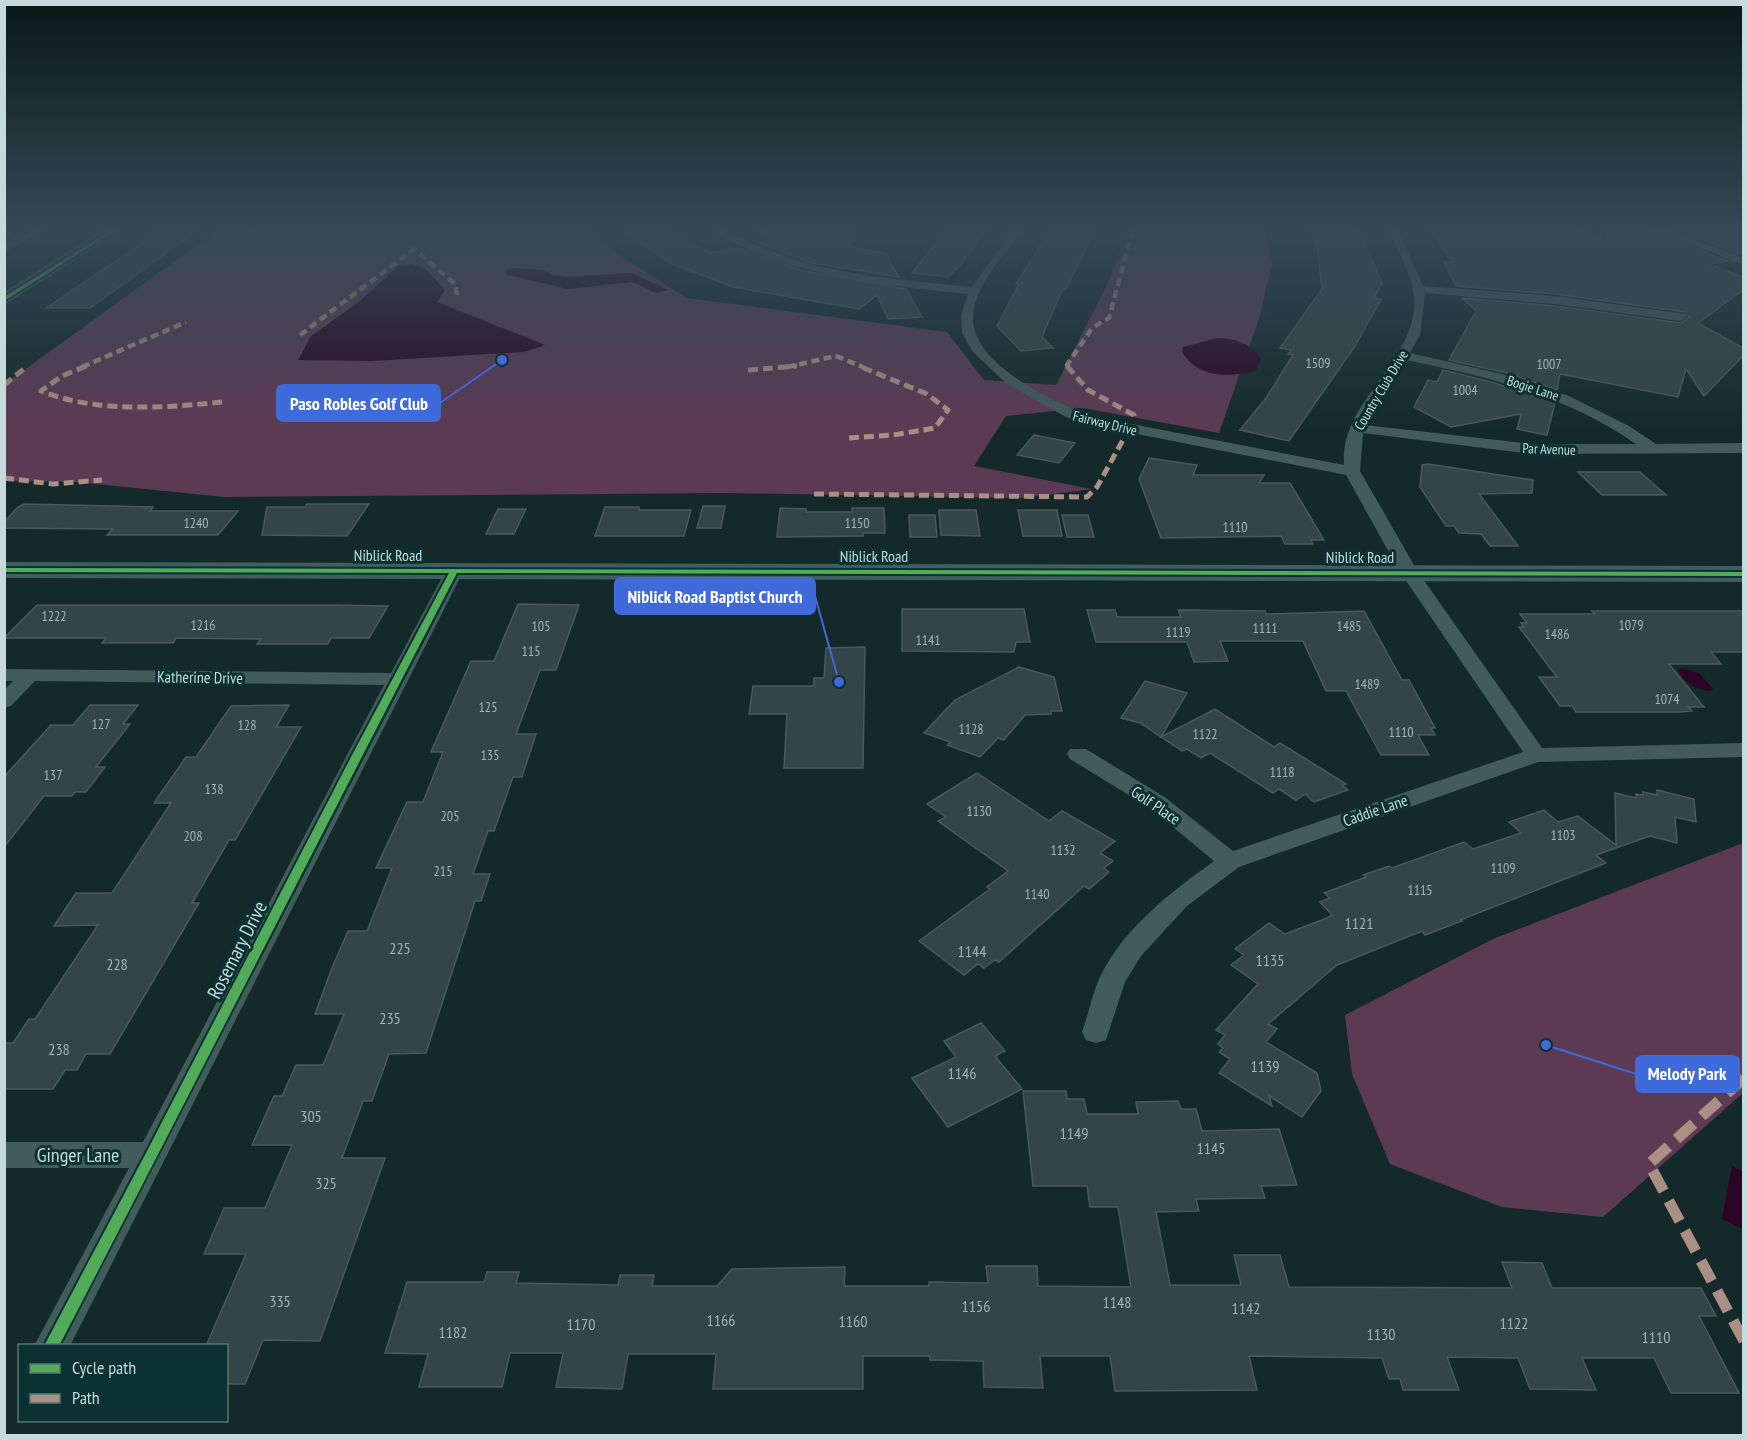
<svg xmlns="http://www.w3.org/2000/svg" width="1748" height="1440" font-family="'PT Sans Narrow',sans-serif">
  <style>
    .green { fill: #5d3a54 }
    .water { fill: #2c0424 }
    .building { fill: #334546; stroke: #495a5a; stroke-width: 1.5 }
    .lines { fill: none; stroke-linecap: round; stroke-linejoin: round }
    .street { fill: #425b5b; fill-rule: evenodd }
    .secondary { fill: #3e5e60; fill-rule: evenodd }
    .quiet-far2 { stroke: #ac8f84; stroke-width: 4.5; stroke-dasharray: 8 4.5; stroke-linecap: butt }
    .quiet-far1 { stroke: #ac8f84; stroke-width: 5; stroke-dasharray: 10 5; stroke-linecap: butt }
    .quiet { stroke: #ac8f84; stroke-width: 11; stroke-dasharray: 23 11; stroke-linecap: butt }
    .cycleway-casing { stroke: #0b3133; stroke-width: 4 }
    .cycleway { fill: #51ab58; fill-rule: evenodd }
    .labels { text-anchor: middle; dominant-baseline: central; stroke-width: 6; stroke-linejoin: round; paint-order: stroke }
    .number-label { font-size: 14px; fill: #a2b5b6 }
    .far-street-label { font-size: 14px; fill: #c7dadb; stroke: #0b3133 }
    .street-label { font-size: 16px; fill: #c7dadb; stroke: #0b3133 }
    .near-number-label { font-size: 16px; fill: #a2b5b6 }
    .near-street-label { font-size: 20px; fill: #c7dadb; stroke: #0b3133 }
    .leader { fill: none; stroke: #3f6ad9; stroke-width: 2 }
    .callout-dot { fill: #3f6ad9; stroke: #0b3133; stroke-width: 2 }
    .callout { fill: #3f6ad9; stroke: #3f6ad9; stroke-width: 2 }
    .callout-label { font-size: 18px; text-anchor: middle; font-weight: bold; fill: #fff }
  </style>
  <rect width="100%" height="100%" fill="#14292a"/>
  <path class="green" d="M219,229H586L628,261L687,298L947,332L984,380L1056,385L1106,287L1129,229H1264L1272,264L1260,316L1219,433L1083,408L1006,416L974,466L1092,489L1023,498L725,493L224,497L76,482L5,481V384Z
    M1743,843V1093L1603,1217L1502,1207L1390,1164L1352,1074L1345,1015L1493,939Z"/>
  <path class="water" d="M413,264L427,270L445,290L437,302L545,345L524,352L372,361L298,360L311,336L359,302L399,265Z
    M515,268L544,270L552,275L566,277L632,273L668,290L656,293L633,282L568,289L508,275L506,270Z
    M1217,338C1235,338 1249,343 1261,358L1256,371C1229,377 1199,379 1182,352L1183,347Z
    M1682,668L1699,673L1713,689L1710,691C1695,690 1685,684 1678,670Z
    M1732,1166L1743,1172V1229L1722,1219Z"/>
  <path class="building" d="M622,229H665L711,253L738,248L804,271L906,289L922,317L888,319L877,295L859,309L733,287L670,263Z
    M752,229H849L851,247L885,253L899,277L812,263L758,243L771,241Z
    M947,229H987L961,264L948,277L912,273Z
    M1051,229H1096L1066,289L1063,288L1042,337L1053,348L1021,351L997,326L1019,284H1016Z
    M1311,229H1359L1382,283L1374,298L1381,299L1355,346L1289,441L1240,430L1266,398L1293,355L1288,354L1291,350L1280,348L1322,289L1317,248Z
    M1431,229H1580L1605,241L1608,229H1651L1727,261L1709,264L1743,277V290L1698,323L1743,348V356L1704,396L1686,369L1678,397L1560,374L1557,390L1507,373L1449,360L1476,311L1462,298L1555,306L1681,323L1689,317L1685,312L1555,294L1456,286L1444,262H1452Z
    M1673,229H1743V255Z
    M160,231H197L90,308H46Z
    M1443,370L1495,383L1555,403L1547,435L1517,429L1521,414L1451,427L1414,407L1428,380L1437,382Z
    M1034,435L1075,443L1059,463L1017,455Z
    M1149,458L1197,465L1193,475H1264L1259,483H1290L1324,540H1311L1313,544H1285L1281,536L1161,538L1139,479Z
    M1428,464L1533,480L1532,493L1479,494L1518,546H1490L1481,534L1459,533L1454,526H1446L1420,487L1422,465Z
    M1578,472H1640L1666,495H1602Z
    M24,504L153,507L150,511H238L218,535H107L113,529L4,528V522L18,507Z
    M307,504H369L347,536L262,535L267,507H305Z
    M703,506H725L721,528H697Z
    M605,507H639V510H691L684,536H595Z
    M780,508L806,509V512H852V508H884L885,533H863V536L777,537Z
    M498,509H526L514,534H486Z
    M939,510H976L980,536L941,535Z
    M1018,510H1057L1062,536H1023Z
    M909,515H935L937,537H910Z
    M1062,515H1088L1094,537H1067Z
    M518,604L579,605L556,670H540L516,734H536L522,777H513L494,831H488L473,874H490L481,901H475L426,1053L389,1054L372,1101H363L342,1158H385L320,1341L263,1340L245,1384H226V1346H206L246,1254H204L224,1208H265L292,1145H252L274,1096H282L296,1065H323L344,1014H315L332,968L348,931H367L392,868H376L407,802H423L443,752H431L471,661H494Z
    M37,605H336L388,606L369,638H331L328,644H257L261,639L176,638L173,643H102L106,638H4Z
    M902,609H1024L1030,642H1016L1014,652L902,651Z
    M1087,610H1115L1117,617H1181L1178,610L1265,611L1266,614L1364,611L1402,680H1409L1435,728H1431L1435,735H1418L1429,755H1381L1346,691H1326L1303,641H1220L1228,661L1194,662L1187,642H1096Z
    M1592,611H1743V652H1711L1721,664H1669L1704,707H1688L1692,711L1680,712H1576L1572,706H1560L1539,677H1557L1519,627H1524L1521,623H1527L1520,614H1595Z
    M865,647L863,768H784L787,714H749L753,686H814V678H824L826,648Z
    M1019,667L1054,677L1062,711H1051V714L1025,715L1004,740L998,738L980,757L947,745L950,742L924,733L955,700Z
    M1145,681L1187,693L1161,737L1215,709L1274,747L1280,743L1346,784L1342,785L1348,790L1314,802L1305,794L1296,800L1279,789L1273,793L1210,753L1201,758L1187,749L1182,751L1140,723L1121,718Z
    M90,705H138L123,724H130L96,767H105L86,792H75L72,796H44L4,847V777L51,725H73Z
    M289,705L276,727H301L235,840H229L192,903H199L110,1054H86L77,1070H65L53,1089H4V1043H13L29,1019H35L98,925L54,926L76,893H112L171,803H154L186,757H196L231,706Z
    M977,773L1049,821L1062,811L1115,841L1100,853L1113,861L1104,868L1109,872L1089,889L1084,886L999,962L995,960L984,968L978,964L964,975L919,941L990,889L987,887L1008,871L938,821L946,817L927,804Z
    M1657,790L1694,799L1696,822L1675,817L1677,843L1650,836L1596,855L1606,863L1460,920L1462,921L1425,935L1422,931L1337,965L1268,1024L1277,1029L1266,1042L1317,1073L1321,1091L1302,1117L1269,1096L1272,1106L1219,1073L1230,1059L1219,1052L1223,1048L1218,1044L1225,1035L1216,1030L1258,984L1231,965L1244,955L1235,949L1269,923L1285,934L1327,918L1332,915L1320,902L1330,898L1324,893L1366,877L1363,875L1389,866L1392,868L1464,842L1473,849L1521,833L1509,822L1544,810L1558,822L1578,816L1616,845L1615,793L1636,798V794L1643,795V792L1657,795Z
    M981,1023L1005,1051L995,1056L1022,1089L948,1127L912,1078L956,1057L944,1041Z
    M1023,1091H1066L1067,1099H1084L1087,1114H1138L1136,1102L1178,1101L1181,1109H1196L1202,1131L1279,1129L1297,1185L1261,1186L1265,1198L1196,1199L1199,1211L1156,1212L1170,1285H1241L1234,1255H1280L1289,1287L1512,1288L1502,1262L1542,1263L1552,1288H1701L1716,1316H1699L1739,1393H1671L1654,1358H1582L1596,1390L1530,1389L1518,1358L1447,1357L1459,1390H1403L1400,1379H1389L1382,1358L1249,1356L1257,1390L1115,1391L1110,1356H1040L1043,1388L984,1387L983,1361L930,1360V1356H863V1389H713L716,1354H628L622,1389L556,1387L563,1353H510L502,1387H419L428,1354L385,1353L407,1282H484L487,1272H519L516,1283L618,1285L620,1275H654L652,1286H717L732,1269L845,1267L844,1286H929V1282L988,1283L986,1266H1037L1038,1286L1131,1287L1118,1207H1090L1087,1186H1033Z"/>
  <g class="lines">
    <path class="street" d="M32,229H45L4,252V244Z
      M712,229H725L750,243L811,265L875,277L972,287L1013,229H1023C1006,254 975,284 973,316C970,363 1053,402 1090,416L1344,465C1339,398 1426,357 1413,289C1409,269 1396,248 1388,229H1398L1423,286L1555,296L1685,314L1687,317L1681,321L1555,304L1425,293L1420,335L1410,353L1506,375L1569,396L1629,426L1656,444L1744,443V453L1532,454L1363,433L1360,471L1418,572L1542,748L1744,743V757L1538,762L1239,867L1187,906L1141,956L1125,982L1106,1040L1096,1043L1086,1040L1082,1032C1088,1015 1092,996 1099,979C1122,929 1171,892 1214,861L1150,808L1070,759L1067,754L1070,749H1086L1166,798L1233,851L1523,752L1400,572L1346,475L1086,424L1066,417L1006,383L973,352L962,333L961,316L968,294C895,286 821,280 752,251C739,246 722,239 712,229ZM1405,360C1487,376 1567,396 1636,444H1532L1365,425Z
      M1653,229H1667L1744,258V265Z
      M455,565L464,570L70,1346H34L129,1168H4V1142H143L384,685L35,681L11,706L4,708V690L13,681H4V669L391,673L446,570Z"/>
    <path class="secondary" d="M105,229H124L4,305V292Z
      M4,562L1744,566V582L4,578Z"/>
    <path class="quiet-far2" d="M300,335L414,249L455,284L457,296
      M82,367L186,322
      M787,367L836,356L863,367
      M1068,367L1067,365L1092,328L1109,318L1133,229"/>
    <path class="quiet-far1" d="M86,366L62,376L41,391C96,413 164,408 222,402
      M1067,366L1088,390L1134,415V420
      M748,370L797,366
      M4,385L25,368
      M849,438L893,435L935,428L948,410L927,394L859,366
      M4,478L53,484L102,480
      M814,494L1087,497L1097,487L1124,438"/>
    <path class="quiet" d="M1744,1078L1649,1164L1744,1341"/>
    <defs>
      <path id="cycleway" d="M113,229H118L4,301V297Z
        M4,568L1744,572V576L457,573C323,830 193,1089 59,1346H44L147,1151L351,757L449,573L4,572Z"/>
    </defs>
    <use href="#cycleway" class="cycleway-casing"/>
    <use href="#cycleway" class="cycleway"/>
  </g>
  <linearGradient id="sky" x2="0" y2="1"><stop stop-color="#0b1717"/><stop offset="0.53" stop-color="#344955"/><stop offset="1" stop-color="#344955" stop-opacity="0"/></linearGradient>
  <rect width="1748" height="431" fill="url(#sky)"/>
  <g class="labels">
    <g class="number-label">
      <text x="1318" y="363">1509</text>
      <text x="1549" y="364">1007</text>
      <text x="1465" y="390">1004</text>
      <text x="196" y="523">1240</text>
      <text x="857" y="523">1150</text>
      <text x="1235" y="527">1110</text>
      <text x="54" y="616">1222</text>
      <text x="203" y="625">1216</text>
      <text x="1631" y="625">1079</text>
      <text x="541" y="626">105</text>
      <text x="1349" y="626">1485</text>
      <text x="1265" y="628">1111</text>
      <text x="1178" y="632">1119</text>
      <text x="1557" y="634">1486</text>
      <text x="928" y="640">1141</text>
      <text x="531" y="651">115</text>
      <text x="1367" y="684">1489</text>
      <text x="1667" y="699">1074</text>
      <text x="488" y="707">125</text>
      <text x="101" y="724">127</text>
      <text x="247" y="725">128</text>
      <text x="971" y="729">1128</text>
      <text x="1401" y="732">1110</text>
      <text x="1205" y="734">1122</text>
      <text x="490" y="755">135</text>
      <text x="1282" y="772">1118</text>
      <text x="53" y="775">137</text>
      <text x="214" y="789">138</text>
      <text x="979" y="811">1130</text>
      <text x="450" y="816">205</text>
      <text x="1563" y="835">1103</text>
      <text x="193" y="836">208</text>
      <text x="1063" y="850">1132</text>
      <text x="1503" y="868">1109</text>
      <text x="443" y="871">215</text>
      <text x="1420" y="890">1115</text>
      <text x="1037" y="894">1140</text>
    </g>
    <g class="far-street-label">
      <text transform="translate(1533 388) rotate(18)">Bogie Lane</text>
      <text transform="translate(1381 390) rotate(-59)">Country Club Drive</text>
      <text transform="translate(1105 423) rotate(14)">Fairway Drive</text>
      <text transform="translate(1549 449) rotate(2)">Par Avenue</text>
    </g>
    <g class="street-label">
      <text x="388" y="555">Niblick Road</text>
      <text x="874" y="556">Niblick Road</text>
      <text x="1360" y="557">Niblick Road</text>
      <text transform="translate(200 677) rotate(1)">Katherine Drive</text>
      <text transform="translate(1156 805) rotate(34)">Golf Place</text>
      <text transform="translate(1375 810) rotate(-19)">Caddie Lane</text>
    </g>
    <g class="near-number-label">
      <text x="1359" y="923">1121</text>
      <text x="400" y="948">225</text>
      <text x="972" y="951">1144</text>
      <text x="1270" y="960">1135</text>
      <text x="117" y="964">228</text>
      <text x="390" y="1018">235</text>
      <text x="59" y="1049">238</text>
      <text x="1265" y="1066">1139</text>
      <text x="962" y="1073">1146</text>
      <text x="311" y="1116">305</text>
      <text x="1074" y="1133">1149</text>
      <text x="1211" y="1148">1145</text>
      <text x="326" y="1183">325</text>
      <text x="280" y="1301">335</text>
      <text x="1117" y="1302">1148</text>
      <text x="976" y="1306">1156</text>
      <text x="1246" y="1308">1142</text>
      <text x="721" y="1320">1166</text>
      <text x="853" y="1321">1160</text>
      <text x="1514" y="1323">1122</text>
      <text x="581" y="1324">1170</text>
      <text x="453" y="1332">1182</text>
      <text x="1381" y="1334">1130</text>
      <text x="1656" y="1337">1110</text>
    </g>
    <g class="near-street-label">
      <text transform="translate(237 950) rotate(-63)">Rosemary Drive</text>
      <text x="78" y="1155">Ginger Lane</text>
    </g>
  </g>
  <path class="leader" d="M502 360L440 403M839 682L815 596M1546 1045L1636 1074"/>
  <g class="callout-dot">
    <circle cx="502" cy="360" r="6"/>
    <circle cx="839" cy="682" r="6"/>
    <circle cx="1546" cy="1045" r="6"/>
  </g>
  <g class="callout">
    <rect x="277" y="385" width="163" height="36" rx="6"/>
    <rect x="615" y="578" width="200" height="36" rx="6"/>
    <rect x="1636" y="1056" width="103" height="36" rx="6"/>
  </g>
  <g class="callout-label">
    <text x="359" y="410">Paso Robles Golf Club</text>
    <text x="715" y="603">Niblick Road Baptist Church</text>
    <text x="1687" y="1080">Melody Park</text>
  </g>
  <rect width="1748" height="1440" fill="none" stroke="#c7dadb" stroke-width="12"/>
  <rect x="18" y="1344" width="210" height="78" fill="#0b3133" stroke="#567576" stroke-width="1.5"/>
  <rect x="30" y="1364" width="30" height="9" fill="#51ab58" stroke="#567576" stroke-width="1.5"/>
  <text x="72" y="1374" font-size="18" fill="#c7dadb">Cycle path</text>
  <rect x="30" y="1394" width="30" height="9" fill="#ac8f84" stroke="#567576" stroke-width="1.5"/>
  <text x="72" y="1404" font-size="18" fill="#c7dadb">Path</text>
</svg>
